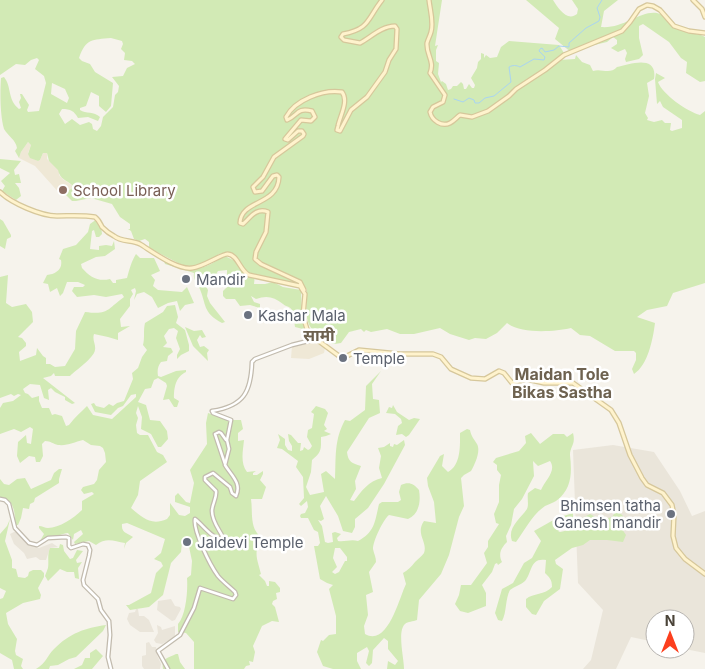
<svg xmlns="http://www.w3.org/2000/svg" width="705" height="669" font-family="Inter,'Noto Sans Devanagari',sans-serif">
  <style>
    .residential { fill: #eae5da }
    .education { fill: #efe8d6 }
    .green { fill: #d2eab5; fill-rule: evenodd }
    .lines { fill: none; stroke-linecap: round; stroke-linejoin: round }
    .stream { stroke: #a9d4f2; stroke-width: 1 }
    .tertiary-casing { stroke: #c2bbae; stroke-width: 5 }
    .secondary-casing { stroke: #d6c79b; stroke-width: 5.5 }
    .tertiary { stroke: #fff; stroke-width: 2.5 }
    .secondary { stroke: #fff3cd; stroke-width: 3 }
    .education-dot { fill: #8d6e63; stroke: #fff; stroke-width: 2 }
    .worship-dot { fill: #6b7280; stroke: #fff; stroke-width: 2 }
    .labels { text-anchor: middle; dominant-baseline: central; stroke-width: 5; stroke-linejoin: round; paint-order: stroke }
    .education-label { font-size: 15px; fill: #785e54; stroke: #fff; text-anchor: start }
    .worship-label { font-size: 15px; fill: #5b616d; stroke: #fff; text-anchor: start }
    .neighbourhood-label { font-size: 16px; font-weight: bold; fill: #6e6250; stroke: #fff }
  </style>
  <rect width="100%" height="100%" fill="#f6f3ec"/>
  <path class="residential" d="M613,445L654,452L680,491L692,516L705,511V653L685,649V619H655V642L631,637L616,669H583L591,660L603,610L578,583L573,450Z
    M14,532H16L27,544L39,548L52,543L58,547L50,548L46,560H40L36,557L27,559L24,553L14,544L10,534Z
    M171,599L175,606L180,607L181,609L175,620L172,621L157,610L158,601Z
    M136,609H138L139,616H144L149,620L154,632H140L130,625L127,619L129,613L135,612Z
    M157,625L161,627L162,630L175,626V637L162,644L156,643L154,640L158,633Z
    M149,642L152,647H156L157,655L161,664L160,669H144L142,666V656L146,655V643Z"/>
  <path class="education" d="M28,142L31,145L28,153L30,157L38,161L40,160L43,153H47V159L59,170V175L64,180L72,185L71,189L61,195L35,166L19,158L21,152Z
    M313,338L324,346L325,348L324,353L309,359L291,358L292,346Z"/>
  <path class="green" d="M0,0H442L435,46L438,45L436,50V61L439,63L438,74L441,82L442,81L446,84L448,90L451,89L453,86H457L461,82L463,84L464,89H466L469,84L472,88H474L475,85L471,78L477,68L478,62L481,59V53L484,54V58L486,55L490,58L497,57L501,47L509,41L559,45L564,53L559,60L575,59L576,55L582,62L590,65L593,71C601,68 610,75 617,67C630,64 658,54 654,79L647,83L649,96L645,113L648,118L647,120L654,122L662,120L665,123H671L670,130L672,131L682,128V120L663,107L660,101L657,104L655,79L656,73L665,78L658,82C662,94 688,112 700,115L705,111V283L673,293L667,306L647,310L637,317L655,323C653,339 648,365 634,374L632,369L636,360V353L634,351H615L590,336L580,335L571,328C553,332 521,334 507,323L497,333L486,339L475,338L469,340L450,334L440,328L414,334H400L387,329L371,332L366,330L364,332L361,329L349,332L341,343C332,345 330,343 323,339C301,325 307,310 307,289L268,277L255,275L254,284H265L273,282L283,287L301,290L302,315L310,333L303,329L295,327C294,322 294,316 292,311C291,306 286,307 283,304C274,297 267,295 256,299L251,296L254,302L260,304V308L250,305L240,306L235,299H226L223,296V291L229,285L227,283V270L218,271L215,276L203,274L198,276L204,283L208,290L207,296L210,303L225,322L222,323C202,312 207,305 199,287C196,282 193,279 194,273L165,264L164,261L165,260C182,268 192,273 211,264C216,261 220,258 225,256L235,261L237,259L228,253H225L219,254L208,263L191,266H184L151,249L149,247V242L145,239L139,241L134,239L131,231L128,229H130V224L120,217L112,204L91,198L76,201H72L64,193L71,189L72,185C66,180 60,179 58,170L49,161L47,153H43L40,160L38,161L30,158L28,154L31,145L28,142L21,152L19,158L15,151L17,148C16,140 8,136 4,129C0,115 0,92 1,78L4,77C12,87 7,99 19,109L21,108L19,102L21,98L20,94H22L29,105L27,110L28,112L39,111L46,83L44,76L35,69L39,60L37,58L31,60L25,65L16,64L0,75ZM111,38L122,41L123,44L121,49L125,53L124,60L132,61L135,64L127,68L123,76L112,77L119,86L118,92L115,95L113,107L103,117L101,126L97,131L93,129L92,124L89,122L80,125L72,119L65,124L59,114L62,109C71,109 74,111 78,118L88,117L98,121L100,117C94,111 86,114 80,110V108L86,106L91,92L99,96V106L106,112L111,106L113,83L95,72L90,64L82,61L79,58C86,38 92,40 111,38ZM52,83L65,89L69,98L67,103L51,94Z
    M526,0H553C558,8 567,22 577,14L578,9L572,0H618L604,11L601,27C623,29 641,10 657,13C667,15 674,27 683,31C690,34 699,33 705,37V81L700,82L686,73L687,62L681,58L669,42L643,24L639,26V38L643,55L639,59L626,62L625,59L627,53L625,49L618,52L611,48L617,44V40L613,37L607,42L586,47L572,53L555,39L559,28Z
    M0,159L21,161L14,170L15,175L19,174L21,183H15L19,188L21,196L16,200L2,191L5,186L1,181L10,173L0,168Z
    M0,219L3,221L11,235V237L7,239L5,249L0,246Z
    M97,219L101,226L102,234L99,237H96L94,230L92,231L90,249L99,250V246L106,245L112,246L114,241L115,249L105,256L96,257L81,264L82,268C90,277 98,282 110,279L113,283H116V280L127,278C129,270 132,260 136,254L140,258H154L160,271L151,275L155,280L153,286L158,290L182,292L187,287L194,303L185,305L180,311L177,301L168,303L158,308L152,297L144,292L137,294L134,300L136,291L135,288L131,290L133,294L130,299V306L120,319L121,327L130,326L118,333V340L108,337L94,334C92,340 96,344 95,350C94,358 76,370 70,376H55L54,373L51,376L43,378L75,403L72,404L65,400V397L55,392L51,388L48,390L49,400L44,398L40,385L30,384L23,389L25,393L28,394L32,398L39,396V401L42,408H49L52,415L55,414L62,416L66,426L69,425C75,417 81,412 87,406L93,415L112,419L136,397V394L131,395L123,406L118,408L111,415L95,412L91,404L94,403L96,406L104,408L109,404L113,406L117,403L124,401L133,379L132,373L138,368L142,357L147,350L143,345C145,337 143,331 145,323L163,312L167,306L175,305L178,317L176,323L185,330L189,345V351L181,355L177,359V355L180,349L176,338L178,331L174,328L169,329L164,336L167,343L163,347L171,348L173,352L168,356L167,361L161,362C158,366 157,370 158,376L161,377L176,371L186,370V372C175,377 174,389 174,398L179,401L177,407H174L169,399L163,400L167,386L166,383L158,378L154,380L151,388L145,389L138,402L146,405L150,420L160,421L167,431L168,439L161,447H158L151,434L141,429L142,417L138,406L136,413L138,418L136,425L137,433L140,435H148L157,452L163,455L167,462L140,481L138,495L131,508C143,518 151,526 167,519L170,515V503L179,515L185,516L190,513V507L175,502V496L178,493L186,502L190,503L194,483L190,470L207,444L206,423L208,413L228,420H241L243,429L238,433V441L244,440C243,451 240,463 247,472L256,471L253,473V475H257L263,471V474L260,480L266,487L262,499H251C253,512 249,529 262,538C253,553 257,558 261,574L259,575L265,581L267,586H269V581L275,582L280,588V592L276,593L277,599L273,601L272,604L275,607L279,622L272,621L262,626L253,646L255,652L253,662L249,661L250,665L246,666L244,669H194V642L186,633L178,632V624C186,615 188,590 187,578L191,575L192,561L187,537L182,543L181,552L171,563L163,595L149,607L130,610L126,605H129L151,593L156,573L163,566L161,562L154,559L161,553L165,539L127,523L122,524C121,534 129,533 133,537L126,543L124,549L125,543C114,541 106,537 96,545L89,541L75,544L74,542L83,534L81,530L74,534L73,540L68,533C65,533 63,534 60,535C51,539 51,534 40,541L44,534L39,528V526C42,526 45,528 48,528C59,528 74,518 82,510V501L94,494L92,492L84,494L81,490L83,487L94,484L97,480L99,470L106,462L105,453L103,448L100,446L91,445L83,440C74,442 68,446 58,445C53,444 51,441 45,441L42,444L43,456L40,462H36L35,457L29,456L20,463L17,456L18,442L26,435L27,443L31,444L33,429L30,427L21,432L14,429L0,434V408L3,403L13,401L21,395L18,394L14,396L11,394L0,398V277L8,275L6,303L12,307L26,304L32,312L33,322L18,337L22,338L26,343V346L19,352L20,361L36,355L37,348L43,356L46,358V364H50L55,367L65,366L75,349L76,331L85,312C109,315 106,310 124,297L122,294L106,297L94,295L77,297L72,291L74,287H83L85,285L78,282H67L63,293L60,296L57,288L50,292L48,284L43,283L47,275C55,274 63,270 61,260L59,259L63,249L76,245L88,232L90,224Z
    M185,327L194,331L202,330L206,337L202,338L200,335L197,340L200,347L204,346L209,350L207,353L208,361L193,346Z
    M381,371L372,384L373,399L379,400L380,413L369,418L347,452C348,462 352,463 361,466L355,481L356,489L350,500L354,501C362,491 368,481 382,478L379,468L381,456L378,448L384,447L390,443V446L393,447L394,444L397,445L404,440L405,445L384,484L368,508L355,519V527L352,533L343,531L338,516L326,496L320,506L324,519L321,521L318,520L322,526L325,542L328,543L333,542L332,533L335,532L341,534L337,538L338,541C345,542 351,539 358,541C375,532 375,521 379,504L382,502H398L401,500L399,492L401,485C409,481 414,484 419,490C421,502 419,514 408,519L389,515C383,520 373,541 373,549C374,554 376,557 376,562L369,572L373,592L366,595L368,615L364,626L365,634C388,647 399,598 406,584L403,573C408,570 411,567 415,562C418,559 422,556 424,553C428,542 415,534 424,521L436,523L434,502L428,486L427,478L440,456L444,454L442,466L448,472C461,465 460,446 460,433L467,429L470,430C471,436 474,439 477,444C481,451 475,464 471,471L464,475L461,478L464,506L459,517L449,555L441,574L419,600L417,620C413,622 408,621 405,624C397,631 404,658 404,669H387L388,661L395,665L398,661L388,649V641L384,638L373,650L372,663L369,666L366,663L369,651L367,647L357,653V661L361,669H333L323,666L317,652L321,640L323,641L329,635L336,634V616L329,589L333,585L327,583L320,579L314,546H318L320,543L318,532L314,530L308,518H301L300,516L301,514L305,513L308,507L307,501L301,506L299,504L304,498L303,477L296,467L298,461L282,449L277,448L280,440L278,434L285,439V445L288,450L292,451V446L289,441L288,434L291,435L298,443H301L300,451L303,450L304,447L308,450L310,449L312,446L307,437L308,430L312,428L314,414L311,412L316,406L325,409L328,413L324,425L327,429L324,431L331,434L326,436L321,437C321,449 322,452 312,460L311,472L306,487L310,495L324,492L321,474L326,471L335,479C336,457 334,440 345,420L350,421L365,410L366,386ZM335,548H340L347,557V561H345L339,572L335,574L332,572L337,567L333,558Z
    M393,405L397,412L409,420L414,418L420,419L409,435L406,437L402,434L396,435L398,426L402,423L401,419L395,414L386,413L389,407L392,408Z
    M531,433L540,444L553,434H564L567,437L573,433C576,445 570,446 570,455C572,473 572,489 556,501C553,503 549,504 545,506C532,515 525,530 516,542L512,541C507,528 520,519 527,509C529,505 527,498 528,493L535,488L541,490C545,480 557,471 550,461L538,466L533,461L534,476L522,499L514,509L511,525L506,536L507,542C501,548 498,554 502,562L498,565L497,563L495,564L492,572L482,585L486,593V606L468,613L460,611L455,604L459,595L461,585H471L487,563L484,553L488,547V541L499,524L496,523L494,514L499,502V485L501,475L497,470V465L493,462L496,458L519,451L526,443L525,436Z
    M59,469H62L59,479V483L35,498L34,502L30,504L29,509L23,508L21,518L18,525H15C15,513 15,500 0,497V479L4,484L9,485L17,479L25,478L31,489L51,480L54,473Z
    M616,511H618L623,516L622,529L626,535L623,542L607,540H590L583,545L572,548L555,560L556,564L563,569L560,589L544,601L536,615L532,614L526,607V599C533,593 545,595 552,587C552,580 550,578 545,573L546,560C530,557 532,573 525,581C521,585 515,586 510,590C505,599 507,612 502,621L498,620L495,613L502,589L513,583L524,563L532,558L541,541L534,531L557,518L573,513V522L558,531L560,532L578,528L584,517L590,514L601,520L612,517Z
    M10,519L5,541L12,560V568L16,569L18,577L25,578L28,576L29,572L33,570H41L44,573V577L38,588L41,595L40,599L23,603L6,613L8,624L17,639L15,651L16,655L23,659L21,666L23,669H14L12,660L0,653V599L3,598L6,591L0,588V534L7,526Z
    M60,544L63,545L64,551L70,559L73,558L77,550L83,551L76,560L77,563L82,562L78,568L79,579L75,578L74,572H67L60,569L48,581L45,576C46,573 47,571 48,568C49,561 47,555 50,548H59Z
    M106,625L103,631L76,657L69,659L58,665L50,666L49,669H36C47,662 47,656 54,649C70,633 85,628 106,625Z
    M96,649L103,656L92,669H74L82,665L85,658H90V653Z
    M176,654H178L180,662L185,669H163C161,658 168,658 176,654Z"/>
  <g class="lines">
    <path class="stream" d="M454,99L463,102L469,98L474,100L475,103H479L485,98L494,96L511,82L509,67C513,65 516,65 520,67L534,59L544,60L545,57L539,51L540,49L542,48L545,52L554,50L559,46L569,47V43L586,28L599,21L600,17L597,8L602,0"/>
    <defs>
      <path id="tertiary" d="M225,464L215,434L219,432L221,433L226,440
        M236,496C242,483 231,475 225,465L229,449L227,440L231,420L213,413L212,411C244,406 251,392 252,362L255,359L292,345L316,339
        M0,499L5,500L9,504L15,528L29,543L37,545L48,538L66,537L69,538V546L71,548L83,544L88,545L90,550L89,556L83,580L84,585L98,599L101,610L109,621L110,635L108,657L111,669
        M168,669L158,651L180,635L194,608L200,588L233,599L236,595L235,592C230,587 223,582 218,576C210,565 193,531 195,519C204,526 212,539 224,540C221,531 212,523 212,511C212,504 217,498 216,491L205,480V477L213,473L230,487L232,493L236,496"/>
      <path id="secondary" d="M429,0C430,10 434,22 431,32C430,36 428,39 427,43C426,55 435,61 430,73L445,95L443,102L433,107L430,112C432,121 442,127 450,123C454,121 457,117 460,115L472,117L488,111L509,96L516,89L545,70L564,55L622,31L630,22L639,9L647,5L653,6L660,10L674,26L689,31L705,33
        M693,0L702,9L705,17
        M0,192C11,203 41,216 57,216C70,216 83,215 95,217C99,220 100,223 102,227C105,230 110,234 114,236C121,242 132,240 140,244C153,252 177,270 192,268C203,267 223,253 228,254C238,255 240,271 249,275L300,286L305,294L303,316L307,329L316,339L339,356L345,357L359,350L400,354H433L441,357L451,369L471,378L485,379L499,371L504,373L512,383L526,379L544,383H573L611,410L619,423L630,455L642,478L647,485L663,493L672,505L674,515L673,536L676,548L685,559L705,574
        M304,290L300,282L261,264L255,259L256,252L266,232L268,212C256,207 250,218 243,224L240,223C241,199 278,206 279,177L277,175L273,176L262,191L255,192L253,187L263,177L274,157L303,136L304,134L302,131H298L288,140L285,139L301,120L311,121L315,117L312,111C296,107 298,116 287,120L286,117C295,100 323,89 342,92C349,101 340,116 338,126L337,130L340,131L351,110L367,97L385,72L389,60L396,49L397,29L395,26C382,26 371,37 360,43L344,40L341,37L343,34C370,29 367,19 382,0"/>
    </defs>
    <use href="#tertiary" class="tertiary-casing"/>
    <use href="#secondary" class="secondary-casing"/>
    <use href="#tertiary" class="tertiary"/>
    <use href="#secondary" class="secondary"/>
  </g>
  <circle class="education-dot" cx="63" cy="190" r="5"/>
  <g class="worship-dot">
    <circle cx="186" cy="279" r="5"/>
    <circle cx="248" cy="315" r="5"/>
    <circle cx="343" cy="358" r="5"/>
    <circle cx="671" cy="514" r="5"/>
    <circle cx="187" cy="542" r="5"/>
  </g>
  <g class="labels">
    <g class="education-label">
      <text x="73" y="190">School Library</text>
    </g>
    <g class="worship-label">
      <text x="196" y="279">Mandir</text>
      <text x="258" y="315">Kashar Mala</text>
      <text x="353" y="358">Temple</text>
      <text x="661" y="505" text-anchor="end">Bhimsen tatha<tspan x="661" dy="17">Ganesh mandir</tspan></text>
      <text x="197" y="542">Jaldevi Temple</text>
    </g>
    <g class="neighbourhood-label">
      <text x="319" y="335">सामी</text>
      <text x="562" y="374">Maidan Tole<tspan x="562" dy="18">Bikas Sastha</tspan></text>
    </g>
  </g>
  <g transform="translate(670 634)"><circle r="24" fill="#ffffff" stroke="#b7b4b0"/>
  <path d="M0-4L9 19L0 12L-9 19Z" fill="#fc3f1d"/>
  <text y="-8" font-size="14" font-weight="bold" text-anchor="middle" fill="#4b4439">N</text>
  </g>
</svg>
